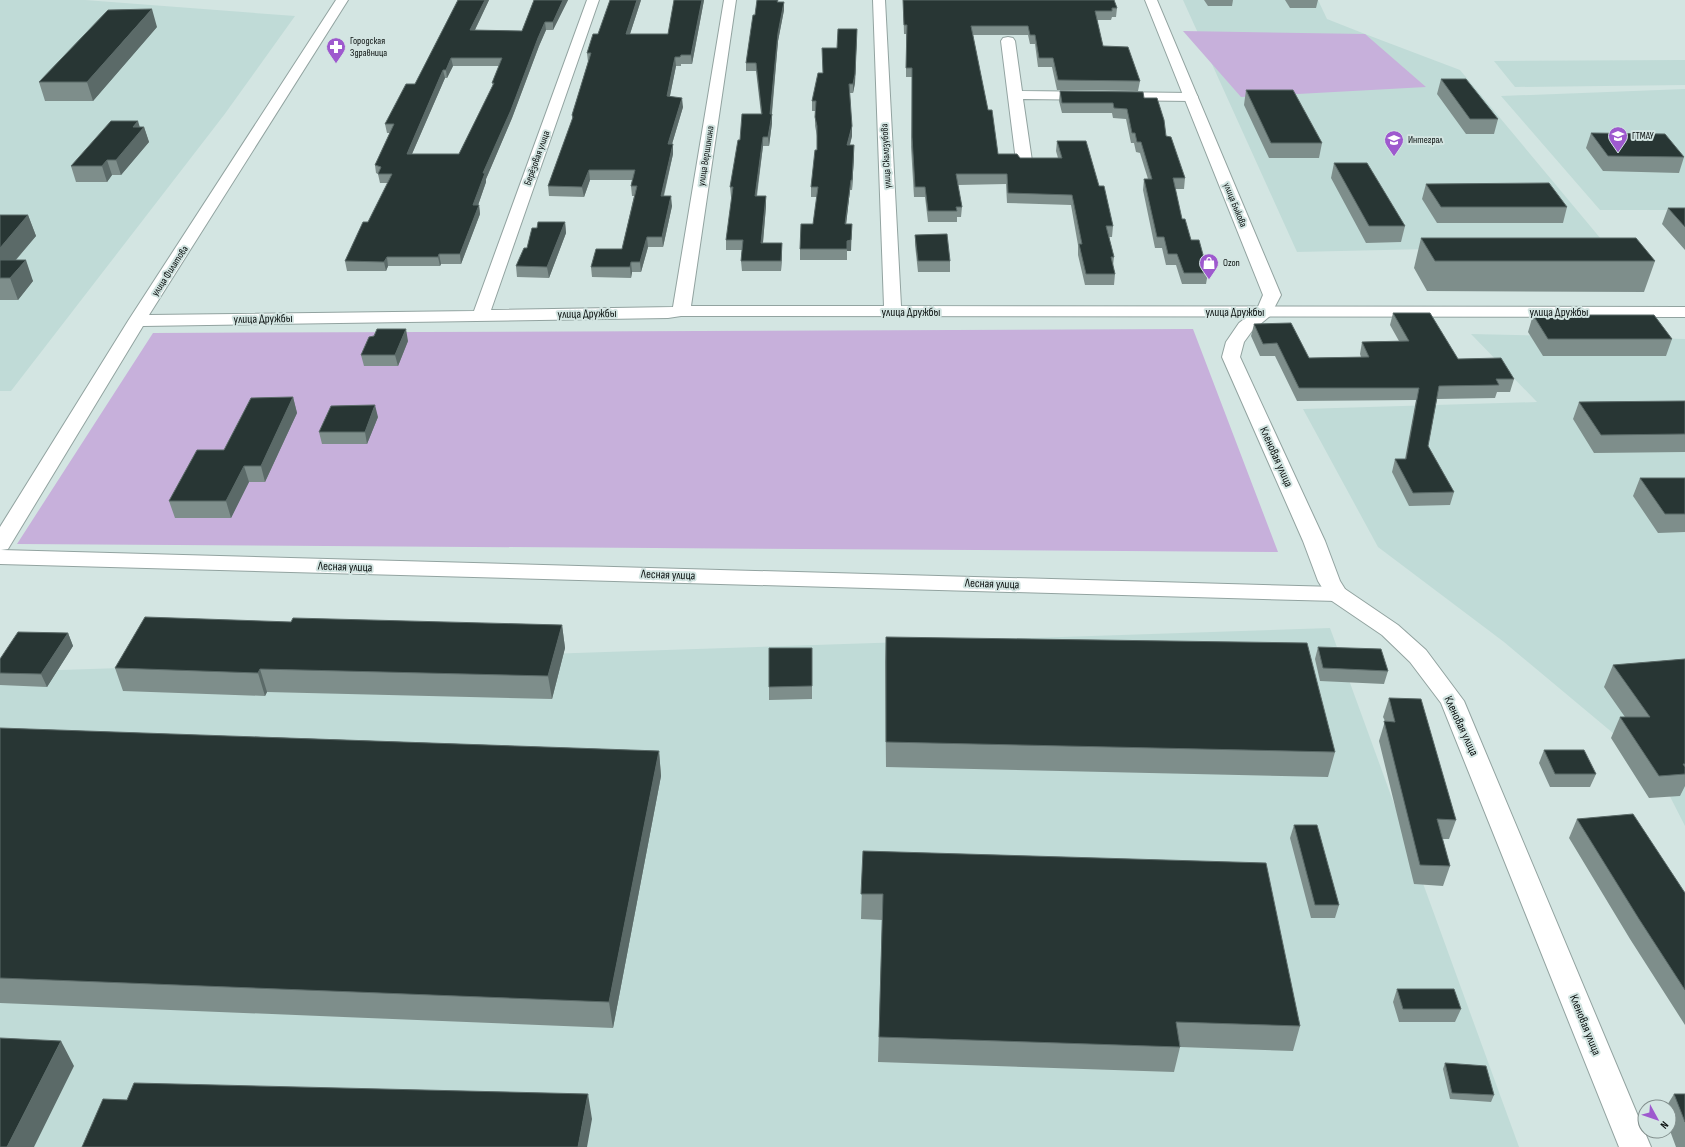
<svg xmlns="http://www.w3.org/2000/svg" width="1685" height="1147" font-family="'Sofia Sans Condensed',sans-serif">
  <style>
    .built { fill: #c0dbd7 }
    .green { fill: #c7b0db }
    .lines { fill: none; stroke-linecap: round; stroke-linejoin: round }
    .minor-casing { stroke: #92a3a0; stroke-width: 2 }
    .tertiary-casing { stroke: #92a3a0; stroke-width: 2 }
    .minor { fill: #fff; fill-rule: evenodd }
    .tertiary { fill: #fff; fill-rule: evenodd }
    .wall { fill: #7e8e8b; fill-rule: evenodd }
    .shaded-wall { fill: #5b6a68 }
    .building { fill: #283634; stroke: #5b6a68; fill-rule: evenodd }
    .labels { text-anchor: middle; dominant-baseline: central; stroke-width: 4; stroke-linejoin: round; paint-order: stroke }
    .far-poi-label { font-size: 10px; fill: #0a100f; stroke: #d3e5e2; text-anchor: start }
    .far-street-label { font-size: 10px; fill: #0a100f; stroke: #d3e5e2 }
    .street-label { font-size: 12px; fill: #0a100f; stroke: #d3e5e2 }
  </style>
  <rect width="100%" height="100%" fill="#d3e5e2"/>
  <path class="built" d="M0,0H85L295,16L224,115L11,391H0Z
    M1183,0H1318L1327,19L1365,34L1460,70L1606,245L1297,252Z
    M1685,60V85L1515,87L1494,61Z
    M1685,89V210H1600L1501,96Z
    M1471,334L1685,339V826L1656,769L1504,642L1378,547L1303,409L1537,402Z
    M1330,628L1519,1147H0V672Z"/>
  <path class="green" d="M1183,31L1365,34L1426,87L1241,97Z
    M1193,329L1278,552L17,544L153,333Z"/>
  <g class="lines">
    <defs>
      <path id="minor" d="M336,0H348L149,315L474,311L587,0H599L491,310L673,307L724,0H736L691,306H884L873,0H885L901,306L1685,307V317L681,316L668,318L143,326L11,544L8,549L1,550L1337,587L1345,589L1348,594L1345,599L1337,601L0,564V527L128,321Z
        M1008,37L1013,38L1015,41L1022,91L1191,93L1196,94L1198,97L1196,100L1191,101L1023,99L1032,161L1029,164L1024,166L1019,164L1016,161L1001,41L1003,38Z"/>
      <path id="tertiary" d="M1145,0H1157L1281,295L1270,316L1252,331L1244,342L1240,357L1325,541L1340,581L1345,589L1398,625L1426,650L1464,701L1651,1147H1619L1441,703L1410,662L1382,635L1329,599L1326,594L1318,581L1303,541L1222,357L1226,342L1239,323L1257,309L1263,295Z"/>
    </defs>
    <use href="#minor" class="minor-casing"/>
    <use href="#tertiary" class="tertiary-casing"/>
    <use href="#minor" class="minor"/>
    <use href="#tertiary" class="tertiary"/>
  </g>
  <path class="wall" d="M458,0H489L475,30L522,31L534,0H568L553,30H546L539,46L512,118L486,179V182L478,205H479L480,214L461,264H441L440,266H388L386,271H347L345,261L368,222L388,183H380L378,174L376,173L375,165L390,133H387L385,124L415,84ZM453,66H499L492,83L493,85L459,154H412L445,78H447Z
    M641,0L630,34H668L674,0H704L692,64H681V66H676L670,96L683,107L672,144L673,154L664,196L672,206L663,247H648L641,272H632L631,278L592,277L591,267L622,249L634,196H632L631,186L632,180H590L584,197L549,196L548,186L572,120V115L588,62L587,53L598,34Z
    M757,0H778V2H784V10L778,41L772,114V123L769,146H763L757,196H766V206L763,243H782V253L781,271H742L741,261L742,250H726V240L732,197H731L730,187L740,140L761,114L756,71H746V63L755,15Z
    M903,0H1114L1117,8L1116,17H1112L1111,20H1097L1103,46L1140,81L1138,91L1057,90L1052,67H1038L1035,44H1030L1028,35H973L988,110L998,154L1020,158H1058L1056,151L1057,141L1099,186L1113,226L1112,237H1109L1114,257L1113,266L1115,274L1114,285H1085L1078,255V245L1071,205L1007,203L1006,184L958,185L962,207L961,217H957V222H928L925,197H914L911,147L912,77H906V34H904Z
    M1204,0H1233L1232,6H1208Z
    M1285,0H1318L1316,8H1290Z
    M157,27L93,101H45L39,82Z
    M857,29L855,83L853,93H850L852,136L850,145L854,155L852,190H850L846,224L851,251H847V260H800V249L813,224L817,197H811V187L817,150V136L815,126V111H812V101L823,73Z
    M1441,79L1498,119L1494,134H1466L1437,94Z
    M1246,90L1322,143L1319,158H1269L1244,105Z
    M1060,91L1144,98L1166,136L1185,178L1184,189H1175L1182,219L1191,240L1208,273L1206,284H1182L1176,265H1166L1162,248H1155L1143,190L1144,179H1148L1140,153L1136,152L1134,143H1131L1126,119L1113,118L1112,113H1062L1059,101Z
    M144,127L149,142L121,175H112L107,182H76L71,166Z
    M1591,133L1684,157L1679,173L1603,171L1586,148Z
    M1334,163L1405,226L1401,242L1366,243L1331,178Z
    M1426,184L1567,207L1563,223H1437L1422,199Z
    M1668,208H1685V250L1662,224Z
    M0,215H28L36,236L16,260L33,281L18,300H0Z
    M565,222L566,233L549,278L517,277L516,266L527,248Z
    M915,235L950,261V272H918L915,245Z
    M1421,238L1655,261L1644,292L1427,291L1414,268Z
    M1393,313L1458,359L1514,379L1510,392H1497L1495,398L1437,399L1428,446L1454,492L1450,505L1409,506L1392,472L1395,459H1405L1416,400L1297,401L1275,356H1260L1251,336L1254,324L1309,358L1361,357L1360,354L1362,342L1399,341L1390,325Z
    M1533,315L1672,339L1666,356H1543L1528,332Z
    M408,341L398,366H364L361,355Z
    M293,397L297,413L265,482H249L231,518H175L169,501L224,450Z
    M1685,401V452L1594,453L1573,419L1579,402Z
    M378,417L367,444H322L319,432Z
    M1640,478H1685V532L1658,533L1633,496Z
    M291,622L562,625L565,648L552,699L267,692L265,696L123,691L115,668Z
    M68,633L73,646L47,687L0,685V659Z
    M886,637L1335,752L1328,777L886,767L885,662Z
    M1318,647L1388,671L1384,684L1320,681L1315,659Z
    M812,648V699L769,700V687Z
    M1685,659V786L1680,796L1649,798L1611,738L1620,717H1625L1604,687L1613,665Z
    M1389,698L1456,820L1449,839H1442L1450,866L1443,886L1414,884L1379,741L1385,721L1383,717Z
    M0,728L659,751L661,776L613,1028L0,1003Z
    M1544,750L1596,774L1590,787H1550L1539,763Z
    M1577,819L1685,893V1025L1630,939L1569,838Z
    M1294,825L1339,905L1335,918H1311L1290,838Z
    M863,851L1300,1026L1293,1051L1180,1047L1174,1072L878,1062L882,920L861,919Z
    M1397,989L1461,1009L1455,1022H1399L1393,1002Z
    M1445,1063L1494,1095L1491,1102L1450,1099L1443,1069Z
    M1674,1094H1685V1147H1676L1669,1128V1107H1666Z"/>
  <path class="shaded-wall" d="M485,0H489L471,38L470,30Z
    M563,0H568L553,30V22Z
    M637,0H641L627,43L626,34Z
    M702,0H704L692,64L691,55Z
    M784,2V10L778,41L771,121L772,114V123L769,146L768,137L778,33Z
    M152,9L157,27L93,101L87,82Z
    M545,22L546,30L539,46L512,118L486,179V182L475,214L473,205L483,173L538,38Z
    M857,29L855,83L853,93V84Z
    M675,57L676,66L668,105L667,96Z
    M451,58L453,66L447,78L446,70Z
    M443,70L445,78L408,163L407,154Z
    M682,98L683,107L669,154L668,144Z
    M138,121L141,131L144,127L149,142L121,175L116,160L133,127Z
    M852,126V136L847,155V145Z
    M763,137V146L755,206V196Z
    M673,144V154L661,206V196Z
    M854,145V155L852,190V180Z
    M107,160L112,175L107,182L102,166Z
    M589,170L590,180L584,197L582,187Z
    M851,180L850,190L845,234V224Z
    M671,196L672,206L663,247L662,237Z
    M766,196V206L762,253L761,243Z
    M479,205L480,214L461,264L460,254Z
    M28,215L36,236L0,278V248Z
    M565,222L566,233L549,278L547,267Z
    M852,224L851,251H847V241Z
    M647,237L648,247L641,272L640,262Z
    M782,243V253L781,271V261Z
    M439,254L441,264L440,266L438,257Z
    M387,257L388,266L386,271L384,262Z
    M26,260L33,281L18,300L10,278Z
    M631,262L632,272L631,278L630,267Z
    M406,329L408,341L398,366L395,355Z
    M293,397L297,413L265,482L261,466Z
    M375,405L378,417L367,444L365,432Z
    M244,466L249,482L231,518L226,501Z
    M562,625L565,648L552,699L548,676Z
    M68,633L73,646L47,687L41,674Z
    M260,669L267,692L265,696L258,673Z
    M659,751L661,776L613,1028L609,1002Z
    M61,1041L74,1066L34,1147H7Z
    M588,1094L592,1119L587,1147H578Z"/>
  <path class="building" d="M458,0H485L470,30L522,31L534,0H563L553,22H545L538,38L511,110L483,173H485L473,205H479L460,254H439L438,257H387L384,262L345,261L363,222H368L392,174H378L381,167L375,165L394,124H385L406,84H415ZM451,58H502L492,83H494L459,154H407L443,70H446Z
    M610,0H637L626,34H668L674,0H702L691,55H681L680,57H675L667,96L682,98L668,144H673L661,196H671L662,237H647L640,262H631L630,267H591L596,249H622L637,186H631L635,170H589L582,187L548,186L573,117L572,115L591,53H587L593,34H598Z
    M757,0H778L777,2H784L778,33L770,114H772L768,137H763L755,196H766L761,243H782L781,261H741L743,240H726L733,187H730L738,140H740L742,114H762L756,63H746L753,15H755Z
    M903,0H1114L1117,8H1112V11H1095L1103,46L1128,47L1140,81L1058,80L1053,58H1039L1035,35H1030L1028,26H971L988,110H992L998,154H1017L1020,158H1062L1057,141H1086L1099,186H1104L1113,226H1106L1114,257H1111L1115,274H1086L1079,244H1082L1072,195L1008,193L1007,174H956L962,207H956L957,211H928L925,187H915L912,137V68H906L907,25H904Z
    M152,9L87,82H39L108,10Z
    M838,29H857L855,74L853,84H849L852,126L847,145H854L852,180H851L845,224H852L851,240L847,241V249H800L801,224H813L818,187H811L815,150H817V126L815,117L816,101H812L818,73H823L822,48H837Z
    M1441,79H1466L1498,119H1470Z
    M1246,90H1293L1322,143H1271Z
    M1060,91L1143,92L1144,98H1157L1164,120L1166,136L1171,137L1185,178H1173L1182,219H1185L1191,240H1199L1208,273H1184L1177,254H1168L1164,237H1157L1144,179H1152L1141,142H1137L1135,133H1132L1127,109L1114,108L1113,103H1062Z
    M111,121H138L133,127H144L116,160H107L102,166H71Z
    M1591,133L1665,134L1684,157L1608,156Z
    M1334,163H1367L1405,226H1369Z
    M1549,183L1567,207H1441L1426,184Z
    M1668,208H1685V227Z
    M0,215H28L0,248Z
    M538,222H565L547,267L516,266L524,248H527L532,228H537Z
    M947,234L950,261H918L915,235Z
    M1421,238H1636L1655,261H1435Z
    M0,260H26L10,278H0Z
    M1393,313H1430L1458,359L1501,358L1514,379H1496L1499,385L1439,386L1428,446L1454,492L1413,493L1395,459H1406L1419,388H1299L1277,343L1263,344L1254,324L1291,323L1309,358L1369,357L1362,342L1409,341Z
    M1533,315H1654L1672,339H1548Z
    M377,329H406L395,355H361L369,337L374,336Z
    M293,397L261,466H244L226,501H169L197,450H224L251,398Z
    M1685,401V434L1601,435L1579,402Z
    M375,405L365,432H319L331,406Z
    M1640,478H1685V514H1665Z
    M145,617L291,622L293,618L562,625L548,676L260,669L258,673L115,668Z
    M18,632L68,633L41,674L0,673V659Z
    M886,637L1307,643L1335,752L886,742Z
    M1318,647L1381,649L1388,671L1323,668Z
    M769,648H812V686L769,687Z
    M1685,659V764H1683L1685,767V774L1659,776L1620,717H1650L1613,665Z
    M1389,698L1421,699L1456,820L1437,819L1450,866L1420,865L1384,721L1395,722Z
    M0,728L659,751L609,1002L0,978Z
    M1544,750H1584L1596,774H1555Z
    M1633,814L1685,893V990L1639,919L1577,819Z
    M1294,825H1317L1339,905H1315Z
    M863,851L1266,863L1300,1026L1176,1022L1180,1047L879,1037L883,894H861Z
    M1397,989H1454L1461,1009H1403Z
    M0,1038L61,1041L7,1147H0Z
    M1445,1063L1486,1066L1494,1095L1452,1093Z
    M134,1083L588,1094L578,1147H82L103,1099L127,1100Z
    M1674,1094H1685V1122Z"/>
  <defs>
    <symbol id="pharmacy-pin" viewBox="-11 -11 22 30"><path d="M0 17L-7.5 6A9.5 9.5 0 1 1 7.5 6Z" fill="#9e59ce" stroke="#d3e5e2"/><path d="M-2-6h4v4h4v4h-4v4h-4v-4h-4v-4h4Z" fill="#fff"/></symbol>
    <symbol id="university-pin" viewBox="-11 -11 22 30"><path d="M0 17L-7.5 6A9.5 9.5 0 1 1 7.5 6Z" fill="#9e59ce" stroke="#d3e5e2"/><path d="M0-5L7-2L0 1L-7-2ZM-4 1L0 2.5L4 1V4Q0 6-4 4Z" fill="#fff"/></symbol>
    <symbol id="shop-pin" viewBox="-11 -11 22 30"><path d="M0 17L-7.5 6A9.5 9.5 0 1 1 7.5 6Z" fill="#9e59ce" stroke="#d3e5e2"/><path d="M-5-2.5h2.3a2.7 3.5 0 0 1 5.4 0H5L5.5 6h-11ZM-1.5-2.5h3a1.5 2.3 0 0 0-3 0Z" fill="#fff"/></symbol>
  </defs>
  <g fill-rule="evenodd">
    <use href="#pharmacy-pin" x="325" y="36" width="22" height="30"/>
    <use href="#university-pin" x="1607" y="125" width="22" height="30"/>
    <use href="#university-pin" x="1383" y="129" width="22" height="30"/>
    <use href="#shop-pin" x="1198" y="252" width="22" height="30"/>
  </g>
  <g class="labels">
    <g class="far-poi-label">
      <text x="350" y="41">Городская<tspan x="350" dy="12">Здравница</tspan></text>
      <text x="1632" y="136">ГТМАУ</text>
      <text x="1408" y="140">Интеграл</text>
      <text x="1223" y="263">Ozon</text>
    </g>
    <g class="far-street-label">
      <text transform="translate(706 156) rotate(-81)">улица Вершинина</text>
      <text transform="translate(886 156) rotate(-93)">улица Скалозубова</text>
      <text transform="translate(537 158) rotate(-70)">Берёзовая улица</text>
      <text transform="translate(1235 205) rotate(68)">улица Быкова</text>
      <text transform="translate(170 271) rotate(-57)">улица Филатова</text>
    </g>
    <g class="street-label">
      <text x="911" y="312">улица Дружбы</text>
      <text x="1235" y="312">улица Дружбы</text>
      <text x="1559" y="312">улица Дружбы</text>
      <text transform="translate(587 314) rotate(-1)">улица Дружбы</text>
      <text transform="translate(263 319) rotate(-1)">улица Дружбы</text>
      <text transform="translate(1276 457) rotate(66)">Кленовая улица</text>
      <text transform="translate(345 567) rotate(2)">Лесная улица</text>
      <text transform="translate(668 575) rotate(2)">Лесная улица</text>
      <text transform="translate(992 584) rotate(2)">Лесная улица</text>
      <text transform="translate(1461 726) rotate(65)">Кленовая улица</text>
      <text transform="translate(1585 1025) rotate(68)">Кленовая улица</text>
    </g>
  </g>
  <g transform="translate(1657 1119) rotate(130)"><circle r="19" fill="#d3e5e2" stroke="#83908e"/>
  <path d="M0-3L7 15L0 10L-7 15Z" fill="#9e59ce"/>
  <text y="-6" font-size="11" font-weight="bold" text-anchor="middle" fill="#0a100f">N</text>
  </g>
</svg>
